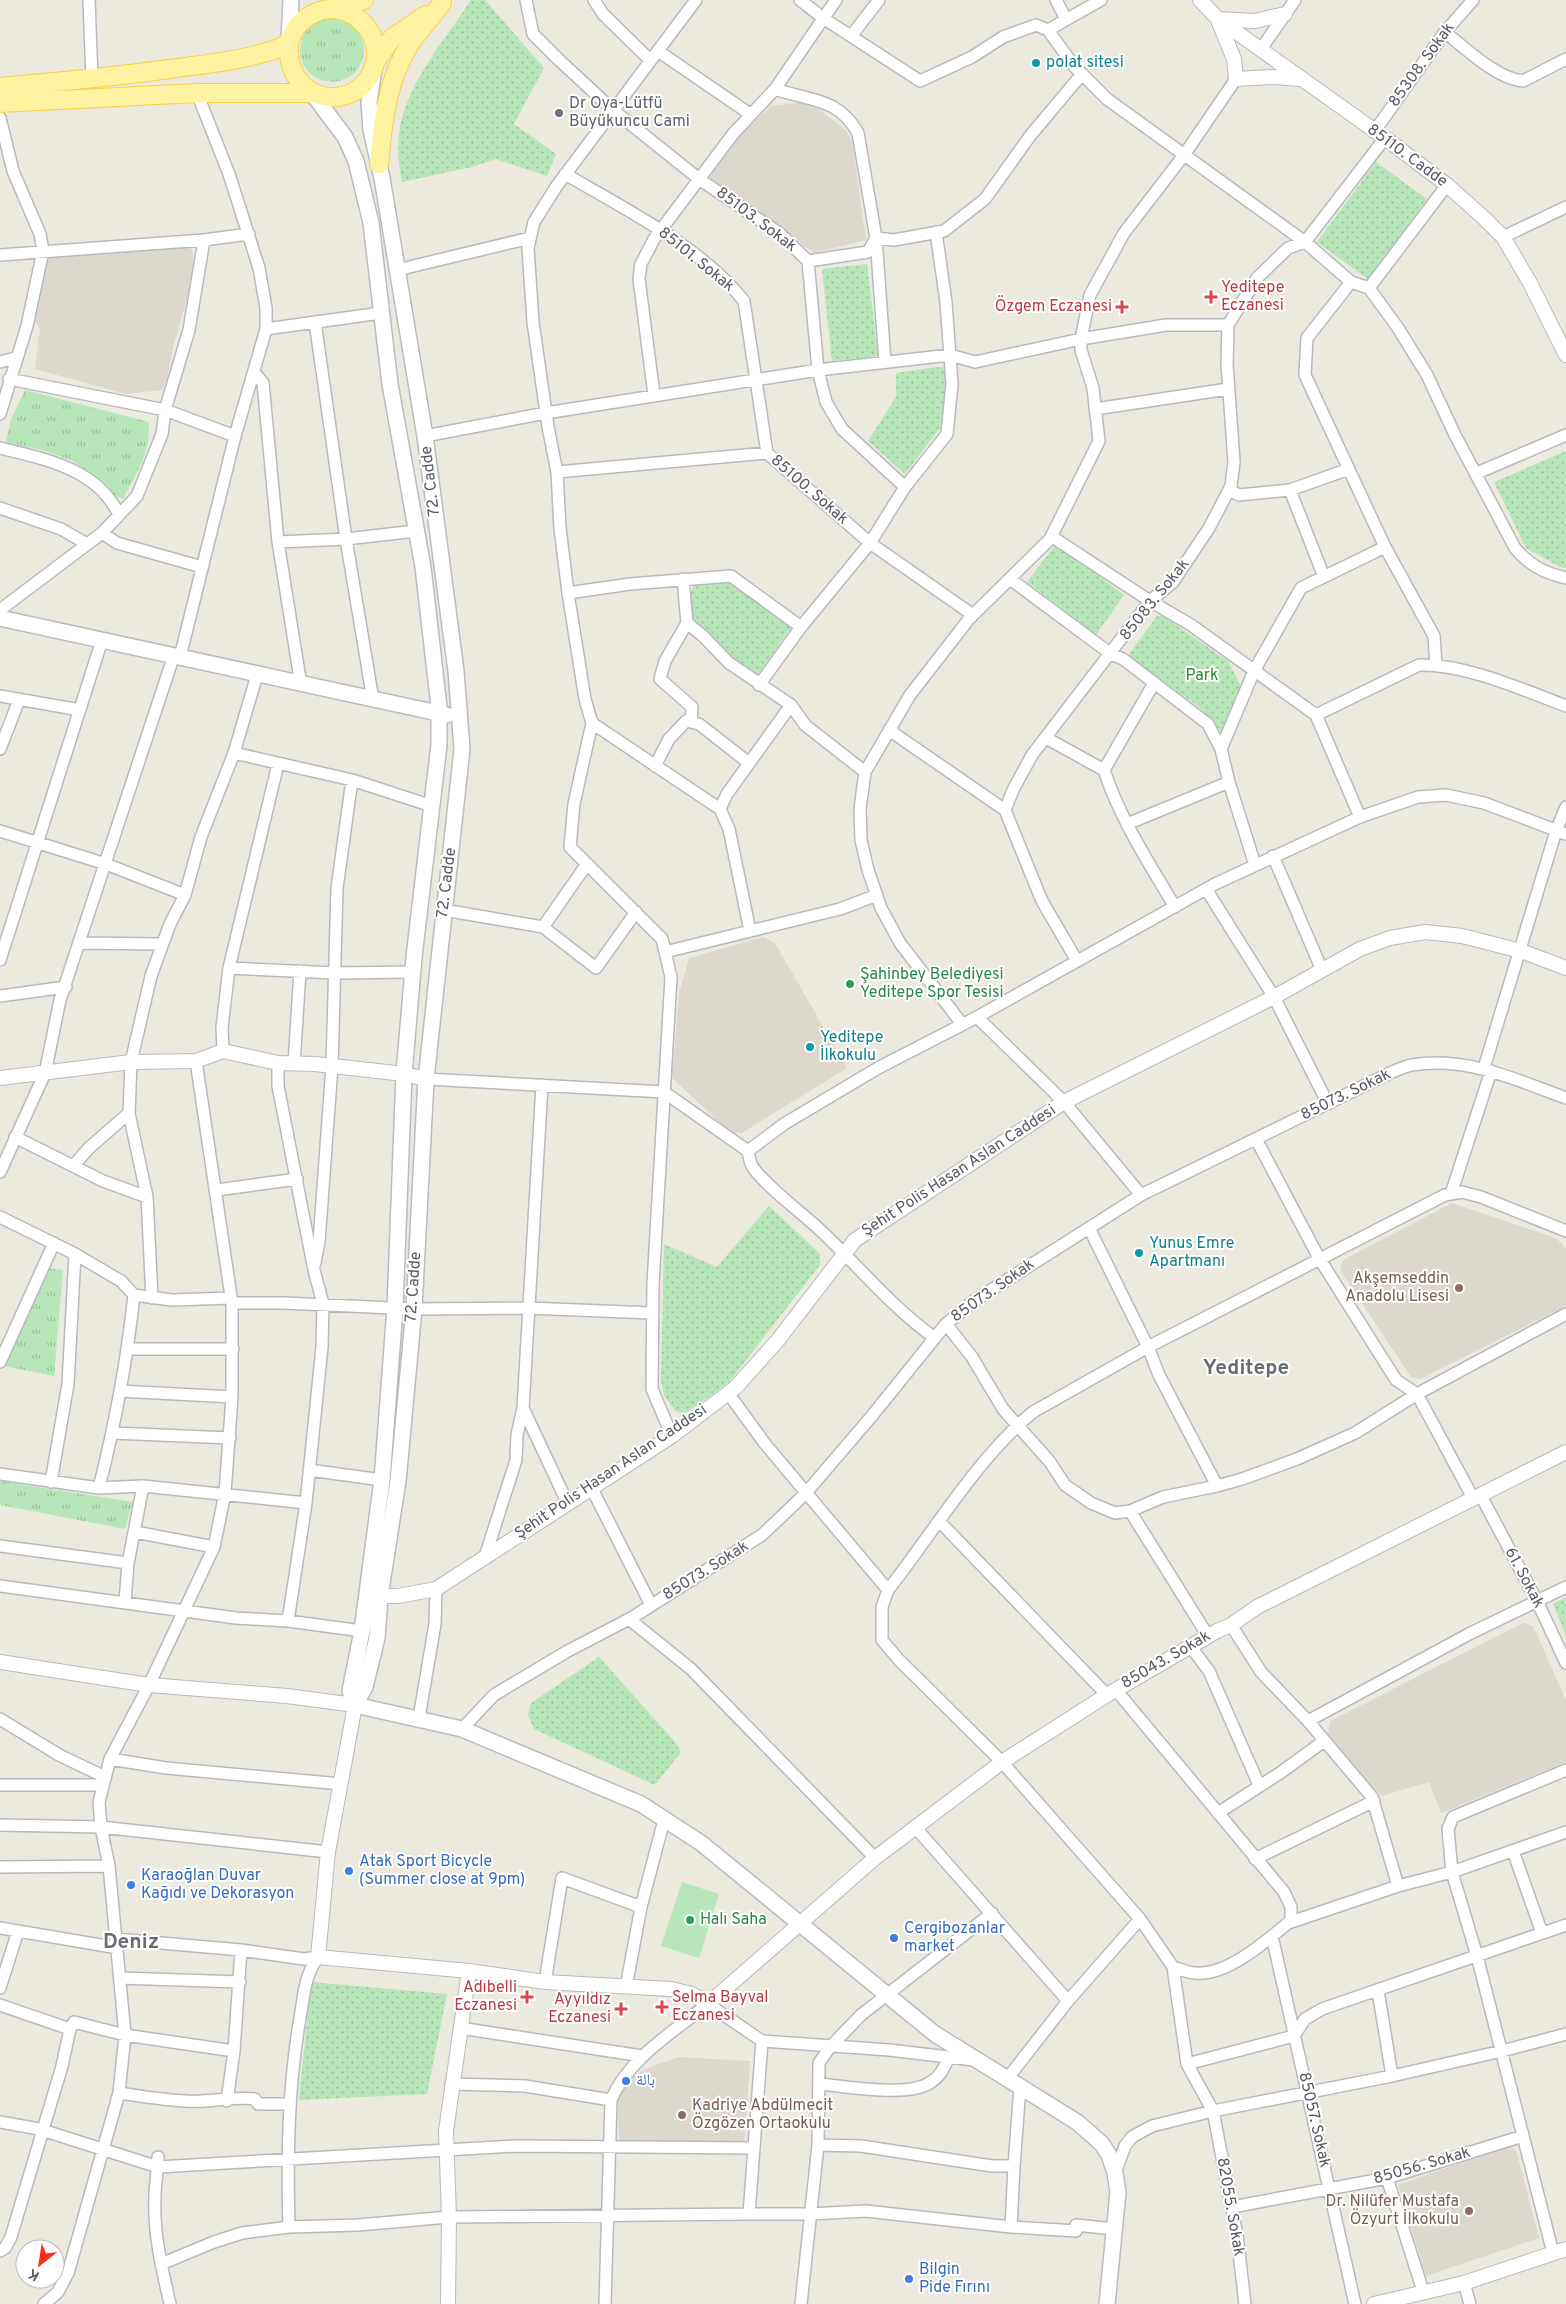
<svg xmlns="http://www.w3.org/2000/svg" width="1566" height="2304" font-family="Overpass,'Noto Naskh Arabic',sans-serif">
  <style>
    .education { fill: #dcd8cd }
    .grass { fill: url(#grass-tufts) }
    .park { fill: url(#park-dots) }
    .garden { fill: #b7e7b8 }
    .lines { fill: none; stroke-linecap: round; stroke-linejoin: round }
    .minor-casing { stroke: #b6b9bf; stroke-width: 14 }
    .tertiary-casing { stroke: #b6b9bf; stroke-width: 16 }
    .secondary-casing { stroke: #b7bbc2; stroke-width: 18 }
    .primary-casing { stroke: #fdce46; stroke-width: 20 }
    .minor { stroke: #fff; stroke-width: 11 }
    .tertiary { stroke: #fff; stroke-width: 14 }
    .secondary { stroke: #fff; stroke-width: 15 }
    .primary { stroke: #fff2a0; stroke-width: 18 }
    .culture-dot { fill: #0f9aa8; stroke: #fff; stroke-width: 2 }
    .worship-dot { fill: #6b7280; stroke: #fff; stroke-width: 2 }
    .health-dot { fill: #e0444e; stroke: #fff; stroke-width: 2 }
    .leisure-dot { fill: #2e9e5b; stroke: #fff; stroke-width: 2 }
    .education-dot { fill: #8d6e63; stroke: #fff; stroke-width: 2 }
    .shop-dot { fill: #3f7fe0; stroke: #fff; stroke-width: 2 }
    .labels { text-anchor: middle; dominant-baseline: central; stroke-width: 4; stroke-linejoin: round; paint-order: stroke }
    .culture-label { font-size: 16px; fill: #0d838f; stroke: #fff; text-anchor: start }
    .street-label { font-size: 16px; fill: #575b61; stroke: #fff }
    .worship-label { font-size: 16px; fill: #5b616d; stroke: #fff; text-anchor: start }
    .health-label { font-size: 16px; fill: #be3a42; stroke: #fff; text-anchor: end }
    .park-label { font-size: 16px; fill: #2d8332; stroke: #fff }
    .leisure-label { font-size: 16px; fill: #27864d; stroke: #fff; text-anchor: start }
    .education-label { font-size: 16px; fill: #785e54; stroke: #fff; text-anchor: end }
    .shop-label { font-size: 16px; fill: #366cbe; stroke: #fff; text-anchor: start }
    .district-label { font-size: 21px; font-weight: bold; fill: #686d73; stroke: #fff }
  </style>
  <defs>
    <pattern id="grass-tufts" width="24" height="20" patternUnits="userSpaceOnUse" patternTransform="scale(1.25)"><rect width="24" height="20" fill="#b7e7b8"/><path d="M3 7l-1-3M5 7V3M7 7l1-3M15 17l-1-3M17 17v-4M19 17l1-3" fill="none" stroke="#98be99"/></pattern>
    <pattern id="park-dots" width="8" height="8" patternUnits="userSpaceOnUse" patternTransform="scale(1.25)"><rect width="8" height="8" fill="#b7e7b8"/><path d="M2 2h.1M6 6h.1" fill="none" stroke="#98be99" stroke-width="1.8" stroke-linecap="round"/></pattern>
  </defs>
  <rect width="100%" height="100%" fill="#ece9de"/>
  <path class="education" d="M809,102L845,129L852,141L866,240L814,253L710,178L721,154L771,106Z
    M184,244L192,249L195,270L174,343L167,379L162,390L126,394L35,369L40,329L33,318L47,256Z
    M763,937L775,943L847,1068L742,1133L730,1132L672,1078L679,994L689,958Z
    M1452,1203L1556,1238L1566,1249V1306L1420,1379L1411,1377L1340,1270L1343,1260Z
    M1523,1623L1533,1626L1566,1700V1762L1441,1813L1429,1782L1382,1796L1327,1746L1330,1721Z
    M679,2057L750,2061L744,2144L619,2145L618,2087L645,2069Z
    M1509,2146L1516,2150L1539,2238L1426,2276L1398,2185Z"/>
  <path class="grass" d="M300 50a32 32 0 1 1 64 0a32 32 0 1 1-64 0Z
    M25,390L149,422C150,454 138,471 123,499L115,496L99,479L71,460L42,450L6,442L11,419Z
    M48,1268L63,1270L54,1376L4,1366Z
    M0,1481L133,1502L125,1529L0,1505Z"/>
  <path class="park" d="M471,0H485L544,68L514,124L556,154L547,176L495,159L472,167L402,182C400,170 397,156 398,144C400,90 443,43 471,0Z
    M1376,162L1427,199L1368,279L1317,242Z
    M867,264L878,356L832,361L822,269Z
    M937,367H943L949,395L940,428L905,474L868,441L896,397V373Z
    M1566,451V568L1560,567L1526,548L1494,482Z
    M1056,544L1124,595L1096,635L1027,582Z
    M728,580L791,628L756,677L696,634L687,604L694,585Z
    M1157,616H1163L1229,662L1241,687L1221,731L1215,728L1203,710L1130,657V653Z
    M769,1206L820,1254V1265L729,1382L686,1413L676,1412L664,1395L661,1379L664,1244L717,1267Z
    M1566,1597V1636L1553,1604Z
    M599,1657L676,1743L681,1752L655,1785L534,1729L528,1715L531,1703Z
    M311,1982L447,1994L427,2094L299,2100Z"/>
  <path class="garden" d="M682,1882L719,1894L699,1958L661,1946Z"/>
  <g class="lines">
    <defs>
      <path id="minor" d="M89,0L92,79
        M526,0L533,34L558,59L613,110L699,179L779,233L808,261L818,370L826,402L842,429L905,487
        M594,0L603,14L650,60
        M800,0L823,18L920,81L972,57L1003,37L1036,25L1048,30L1101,0
        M1056,0L1066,19
        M1048,30L1074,66L1107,99L1305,242L1351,282L1369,288L1398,328L1427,375L1455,435L1515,548C1529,565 1544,573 1566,578
        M1445,32C1465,48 1497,79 1523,81L1566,59
        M851,36L879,0
        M1261,49L1295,0
        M658,51L750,114
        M775,89C809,101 838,97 858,133L876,238L868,252L808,261
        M0,118L13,171L40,234L43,251L27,326L0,414
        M1374,132L1445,32L1473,0
        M565,174C625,209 700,246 744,301L767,453
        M1503,237L1566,207
        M0,255L204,240L249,234
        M397,270L530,238
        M1351,282L1307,338L1305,375L1385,547L1434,636L1436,665
        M1369,288L1447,185
        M315,322L346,539L373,700
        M266,329L381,313
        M0,362L16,358
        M885,362L876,238L894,240L944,231L985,199L1030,136L1082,74
        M254,372L263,383L278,542L301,685
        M9,379L165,410L235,436
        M654,395L639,279L641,264L654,239L733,134L775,89L836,0
        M1095,409L1228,389
        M425,436L546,413L818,370L950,355L975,362L1081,339L1166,325H1228
        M0,448C45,459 98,469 119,515
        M557,472L767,453L870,543L973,615
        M1477,473L1566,435
        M1229,490L1239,495L1290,490L1349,469
        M1290,490L1324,577
        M0,508L61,529L87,544
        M102,533L117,543L202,567
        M1050,539L1099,441L1093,388L1081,350V339L1090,295L1124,233L1184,155L1236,79
        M278,542L346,539L416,531
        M683,579L687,623L703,636L729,663L791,705L805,725L865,772
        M1010,579L1111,654L1123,659L1208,724L1221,749L1229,782L1255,865
        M568,593L630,584L731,576L801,627
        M0,610L102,533L137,496L162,434L165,410L189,330L204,240
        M687,623L665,661L660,679L692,707L691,721
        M180,657L235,436L266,329V308L259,268L229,174L197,93
        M1154,683L1104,770C1120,819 1149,863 1175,907
        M759,685L801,627L870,543L905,487L947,434L952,384L946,302L936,232
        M0,696L80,710
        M1316,715L1419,665C1466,664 1521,689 1566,706
        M592,723L720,809L729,829L750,931
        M889,730L1005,810
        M1046,738L1104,770
        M0,749L19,700
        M1221,749L1254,671L1301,588L1385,547
        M234,753L352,780L432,806
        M655,766L669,739L686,721L699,724L749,763
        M720,809L727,794L791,705
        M1127,824L1229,782
        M0,831L106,864L185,895
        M1273,856L1322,970
        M1206,889L1274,997L1328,1104
        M444,910L543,927L587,864
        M543,927L596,968L636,912
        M79,943L162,944
        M665,952L840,909L877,895
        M0,960L102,640
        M1077,961L1042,901L1005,810L1013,790L1032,755L1150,601L1173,582L1209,528L1231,486L1234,462L1227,364L1228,325L1257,278L1288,248L1305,242L1385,138
        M229,968L335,973L413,972
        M0,996L66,987
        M977,1017L1064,1102L1141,1195
        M962,1024L900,943L881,908L868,870L861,840L860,809L865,772L910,695L969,619L1050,539L1054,538L1150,601L1191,625L1316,715L1360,817
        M223,1051L222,1028L229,968L278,764
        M278,1063V1086L314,1270L323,1304L322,1347L306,1503L288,1621
        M294,1064L300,971
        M1484,1068L1556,831L1566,807
        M426,1079L664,1092L748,1151
        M542,1085L523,1408L567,1502
        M15,1137L103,1181L147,1197
        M1256,1139L1319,1258L1396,1380L1417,1394L1473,1498
        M74,1165L89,1148L129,1113
        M0,1172L45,1073L60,1000L174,655
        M217,1190L297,1179
        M1451,1194L1491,1071
        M0,1217L75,1254L121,1281L134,1295L172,1300L231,1298
        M1089,1228L1148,1347L1159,1375L1217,1486
        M315,1263L319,1242L332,1066L337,888L352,780
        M152,1298L147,1197L129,1113L131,1062L151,976L170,924L185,895L201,837L234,753L257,675
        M232,1303H284L414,1309L528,1308L652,1313
        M946,1324L972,1357L1003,1409L1050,1462L1065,1485L1091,1503L1115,1513L1130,1511L1163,1497L1217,1486L1242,1479L1297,1459L1355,1433L1417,1394L1566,1314
        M935,1338C891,1307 858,1265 819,1229C802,1213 763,1184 752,1166C750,1162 749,1156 748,1151L784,1124L878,1068L977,1017L1215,884L1360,817L1418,797L1446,795L1484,803L1566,834
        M128,1349H233
        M0,1362L54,1243
        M120,1391L232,1397
        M728,1393L766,1445L888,1590
        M113,1433L230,1438
        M672,1436L652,1389L653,1284L671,977L662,939L570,847L574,804L592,723L585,699L568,593L560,528L557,472L548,427L533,322L528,248L534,222L556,187L696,0
        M309,1470L382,1480
        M0,1474L99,1488L143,1486L306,1503
        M51,1482L68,1384L75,1254
        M591,1487L651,1605
        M99,1488C115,1424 127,1360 134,1295
        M1480,1494L1537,1601L1566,1663
        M1130,1511L1208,1636
        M939,1521L1107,1695
        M135,1532L214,1547
        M0,1546L128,1563
        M485,1557L516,1460L517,1435L523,1408
        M0,1586L236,1618L288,1621L362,1631
        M125,1602L128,1563L143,1486
        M629,1619L691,1669L875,1858
        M1231,1625L1261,1672L1308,1721L1372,1797L1398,1886
        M1190,1646L1209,1671L1259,1785
        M1116,1690L1284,1892L1291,1907V1920L1288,1923C1265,1942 1227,1976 1195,1973C1188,1973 1180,1969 1173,1967
        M419,1718L435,1624L436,1589
        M0,1719L59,1755L105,1777
        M1308,1721L1469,1634L1566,1587
        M462,1729L494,1695L566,1652L633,1617L762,1535L805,1494L871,1417L946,1324L974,1301L1141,1195L1390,1073C1397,1070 1405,1066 1412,1065C1466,1056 1517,1080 1566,1098
        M110,1759L166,1768L341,1784
        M0,1785H103
        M1218,1813L1280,1773L1324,1741
        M0,1825L101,1827L328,1852
        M915,1827L1068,2001
        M1513,1851L1542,1933
        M1255,1859L1374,1801
        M0,1867L109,1866
        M1288,1923L1398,1886L1452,1872L1566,1832
        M0,1928L118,1948
        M1272,1936L1355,2304
        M116,1939L241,1950L304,1959L318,1957
        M120,1978L240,1982
        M545,1982L562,1878L641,1907
        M626,1987L641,1907L664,1820
        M0,1988L18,1931
        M1378,1991L1392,2076
        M0,2005L70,2029L74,2022L125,2035L234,2051
        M460,2028L642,2056
        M1187,2064L1294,2036L1305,2019L1322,2009L1566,1925
        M1007,2079L1068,2001L1140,1919
        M451,2084L525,2086L611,2100
        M819,2084C847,2086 909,2098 931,2082C941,2076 944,2067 949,2057
        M119,2093C141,2096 163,2100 185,2101C209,2103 232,2096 255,2099L258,2104H288L290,2108
        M227,2101L234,2051L241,1950
        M0,2122L39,2129L158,2167L515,2146L753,2148
        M818,2145L861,2146L992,2166H1014L1020,2087
        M158,2157C158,2170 155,2183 155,2196C153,2232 162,2269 170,2304
        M1115,2173L1125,2146L1132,2137L1152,2126L1213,2111L1392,2076L1502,2051L1566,2034
        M1387,2178L1423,2291
        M1232,2207L1387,2178L1523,2136
        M749,2214H810L866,2211L1011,2227L1076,2231V2225L1114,2229
        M289,2227C287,2157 288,2087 300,2018C304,1995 304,1977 318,1957
        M1011,2227L1014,2166
        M0,2251L5,2248L11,2237L62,2066L70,2029
        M1553,2253L1477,1956L1452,1872L1448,1829L1453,1817L1566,1770
        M161,2264L214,2242L242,2233L289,2227L358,2225L449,2217L749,2214L762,2041
        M1464,2283L1470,2304
        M44,2304L58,2292L68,2273L119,2093L125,2035L109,1866L101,1827L99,1802L110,1759L149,1685L214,1547L225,1493L232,1397V1303L196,1061
        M605,2304L611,2100C629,2058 673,2032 708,2004L762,2041L889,2050L974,2060
        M801,2304L818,2145L819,2063L830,2047L861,2015L992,1913
        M1245,2304L1237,2235L1213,2111L1187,2064L1173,1967L1140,1919L1002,1762L899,1660L882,1640V1607L888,1590C933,1533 978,1457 1033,1412L1148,1347L1445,1195L1462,1192L1481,1197L1566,1231"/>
      <path id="tertiary" d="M1200,0L1218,19L1385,138L1447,185L1485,219L1503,237L1530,283L1566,355
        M1219,19L1255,21L1285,14
        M1218,20L1234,59L1236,79L1274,77L1300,79
        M0,1078L131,1062L196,1061L223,1051L278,1063L315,1064L404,1074L426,1079
        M380,1596H398L436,1589L672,1436L736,1387L778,1340L855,1240L1064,1102L1274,997L1360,949L1390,938L1425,932L1462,936L1521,951L1566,968
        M0,1662L149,1685L287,1696L355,1705L328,1852L318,1957L469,1971L545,1982L671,1989L692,1994L708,2004L875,1858L1002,1762L1107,1695L1217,1631L1231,1625L1257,1607L1566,1452
        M448,2304L449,2217L446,2131L469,1971
        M1374,2304L1464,2283L1566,2249"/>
      <path id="secondary" d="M289,41L291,0
        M312,93L345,137L356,161L371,223L390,384L423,567L439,707V745L414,957L404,1074L395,1308L382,1480L362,1631L350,1691L355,1705
        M0,618L447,715
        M355,1705L365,1687L377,1638L380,1596L398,1481L414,1309L426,1079L462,749L456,671L425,436L382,178L371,130L369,102L374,68
        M355,1705L462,1729L641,1804L701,1843L935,2034L1077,2122L1102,2144L1109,2155L1115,2173L1118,2192L1107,2304"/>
      <path id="primary" d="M335,9L364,0
        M375,62L392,38L426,15
        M0,87C57,82 113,77 169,69C197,65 227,63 255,55C266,52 282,50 289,41C292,37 293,31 296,28C304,16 321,8 335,9C361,12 381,38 375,63C361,116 283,106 289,41
        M0,103L197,93H312
        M379,164C383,121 387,79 411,42C421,29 432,16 442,3"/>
    </defs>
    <use href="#minor" class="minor-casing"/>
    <use href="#tertiary" class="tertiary-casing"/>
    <use href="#secondary" class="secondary-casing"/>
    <use href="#primary" class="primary-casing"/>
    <use href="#minor" class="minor"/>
    <use href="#tertiary" class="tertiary"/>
    <use href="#secondary" class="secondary"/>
    <use href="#primary" class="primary"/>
  </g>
  <g class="culture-dot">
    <circle cx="1036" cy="63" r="5"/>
    <circle cx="810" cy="1047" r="5"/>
    <circle cx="1139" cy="1253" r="5"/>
  </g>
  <circle class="worship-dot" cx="559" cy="113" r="5"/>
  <g class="health-dot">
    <path d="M1208.5 289.5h5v5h5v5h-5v5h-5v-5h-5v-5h5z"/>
    <path d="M1119.5 299.5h5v5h5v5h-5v5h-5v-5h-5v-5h5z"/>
    <path d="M524.5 1989.5h5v5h5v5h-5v5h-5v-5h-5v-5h5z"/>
    <path d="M659.5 1999.5h5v5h5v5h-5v5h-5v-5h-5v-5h5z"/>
    <path d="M618.5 2001.5h5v5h5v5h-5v5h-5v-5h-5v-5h5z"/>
  </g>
  <g class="leisure-dot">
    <circle cx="850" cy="984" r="5"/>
    <circle cx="690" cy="1920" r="5"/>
  </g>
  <g class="education-dot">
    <circle cx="1459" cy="1288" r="5"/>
    <circle cx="682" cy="2115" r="5"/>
    <circle cx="1469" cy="2211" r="5"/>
  </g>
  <g class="shop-dot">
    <circle cx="349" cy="1871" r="5"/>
    <circle cx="131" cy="1885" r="5"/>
    <circle cx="894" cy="1938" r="5"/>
    <circle cx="626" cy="2081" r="5"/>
    <circle cx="909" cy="2279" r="5"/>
  </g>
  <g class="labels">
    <g class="culture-label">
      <text x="1046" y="63">polat sitesi</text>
      <text x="820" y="1038">Yeditepe<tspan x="820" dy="18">İlkokulu</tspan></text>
      <text x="1149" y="1244">Yunus Emre<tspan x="1149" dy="18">Apartmanı</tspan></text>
    </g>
    <g class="street-label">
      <text transform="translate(1422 65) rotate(-54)">85308. Sokak</text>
      <text transform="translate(1407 156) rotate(36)">85110. Cadde</text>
      <text transform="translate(756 220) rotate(37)">85103. Sokak</text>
      <text transform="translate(696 260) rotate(39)">85101. Sokak</text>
      <text transform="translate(431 481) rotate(-97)">72. Cadde</text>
      <text transform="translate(809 490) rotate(41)">85100. Sokak</text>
      <text transform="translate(1155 600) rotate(-51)">85083. Sokak</text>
      <text transform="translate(447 883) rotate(-83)">72. Cadde</text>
      <text transform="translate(1346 1095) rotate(-26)">85073. Sokak</text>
      <text transform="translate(959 1171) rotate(-33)">Şehit Polis Hasan Aslan Caddesi</text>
      <text transform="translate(414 1287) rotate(-86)">72. Cadde</text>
      <text transform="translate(993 1291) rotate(-35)">85073. Sokak</text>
      <text transform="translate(611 1472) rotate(-34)">Şehit Polis Hasan Aslan Caddesi</text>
      <text transform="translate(706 1571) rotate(-32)">85073. Sokak</text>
      <text transform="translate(1524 1578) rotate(62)">61. Sokak</text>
      <text transform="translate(1166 1660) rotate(-30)">85043. Sokak</text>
      <text transform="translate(1314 2120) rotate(77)">85057. Sokak</text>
      <text transform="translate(1422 2166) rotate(-16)">85056. Sokak</text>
      <text transform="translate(1230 2207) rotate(80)">82055. Sokak</text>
    </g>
    <g class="worship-label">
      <text x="569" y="104">Dr Oya-Lütfü<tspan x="569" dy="18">Büyükuncu Cami</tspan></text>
    </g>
    <g class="health-label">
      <text x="1221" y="288" text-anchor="start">Yeditepe<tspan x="1221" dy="18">Eczanesi</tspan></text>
      <text x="1112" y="307">Özgem Eczanesi</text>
      <text x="517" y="1988">Adıbelli<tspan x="517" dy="18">Eczanesi</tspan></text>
      <text x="672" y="1998" text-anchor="start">Selma Bayval<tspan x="672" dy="18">Eczanesi</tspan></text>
      <text x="611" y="2000">Ayyıldız<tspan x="611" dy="18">Eczanesi</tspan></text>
    </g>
    <g class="park-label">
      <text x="1202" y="676">Park</text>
    </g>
    <g class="leisure-label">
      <text x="860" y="975">Şahinbey Belediyesi<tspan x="860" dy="18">Yeditepe Spor Tesisi</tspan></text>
      <text x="700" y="1920">Halı Saha</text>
    </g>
    <g class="education-label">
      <text x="1449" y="1279">Akşemseddin<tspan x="1449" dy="18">Anadolu Lisesi</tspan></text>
      <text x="692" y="2106" text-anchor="start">Kadriye Abdülmecit<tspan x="692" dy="18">Özgözen Ortaokulu</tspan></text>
      <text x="1459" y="2202">Dr. Nilüfer Mustafa<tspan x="1459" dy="18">Özyurt İlkokulu</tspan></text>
    </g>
    <g class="shop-label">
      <text x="359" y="1862">Atak Sport Bicycle<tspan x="359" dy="18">(Summer close at 9pm)</tspan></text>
      <text x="141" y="1876">Karaoğlan Duvar<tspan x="141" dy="18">Kağıdı ve Dekorasyon</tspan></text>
      <text x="904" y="1929">Cergibozanlar<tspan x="904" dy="18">market</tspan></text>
      <text x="636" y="2081">بالة</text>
      <text x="919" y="2270">Bilgin<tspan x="919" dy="18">Pide Fırını</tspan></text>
    </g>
    <g class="district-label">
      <text x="1246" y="1368">Yeditepe</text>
      <text x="131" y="1942">Deniz</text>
    </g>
  </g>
  <g transform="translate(40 2264) rotate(210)"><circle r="24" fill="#ffffff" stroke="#bcbdc0"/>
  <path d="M0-4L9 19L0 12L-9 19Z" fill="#f72f19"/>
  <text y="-8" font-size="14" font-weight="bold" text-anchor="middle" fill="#575b61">K</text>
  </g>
</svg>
